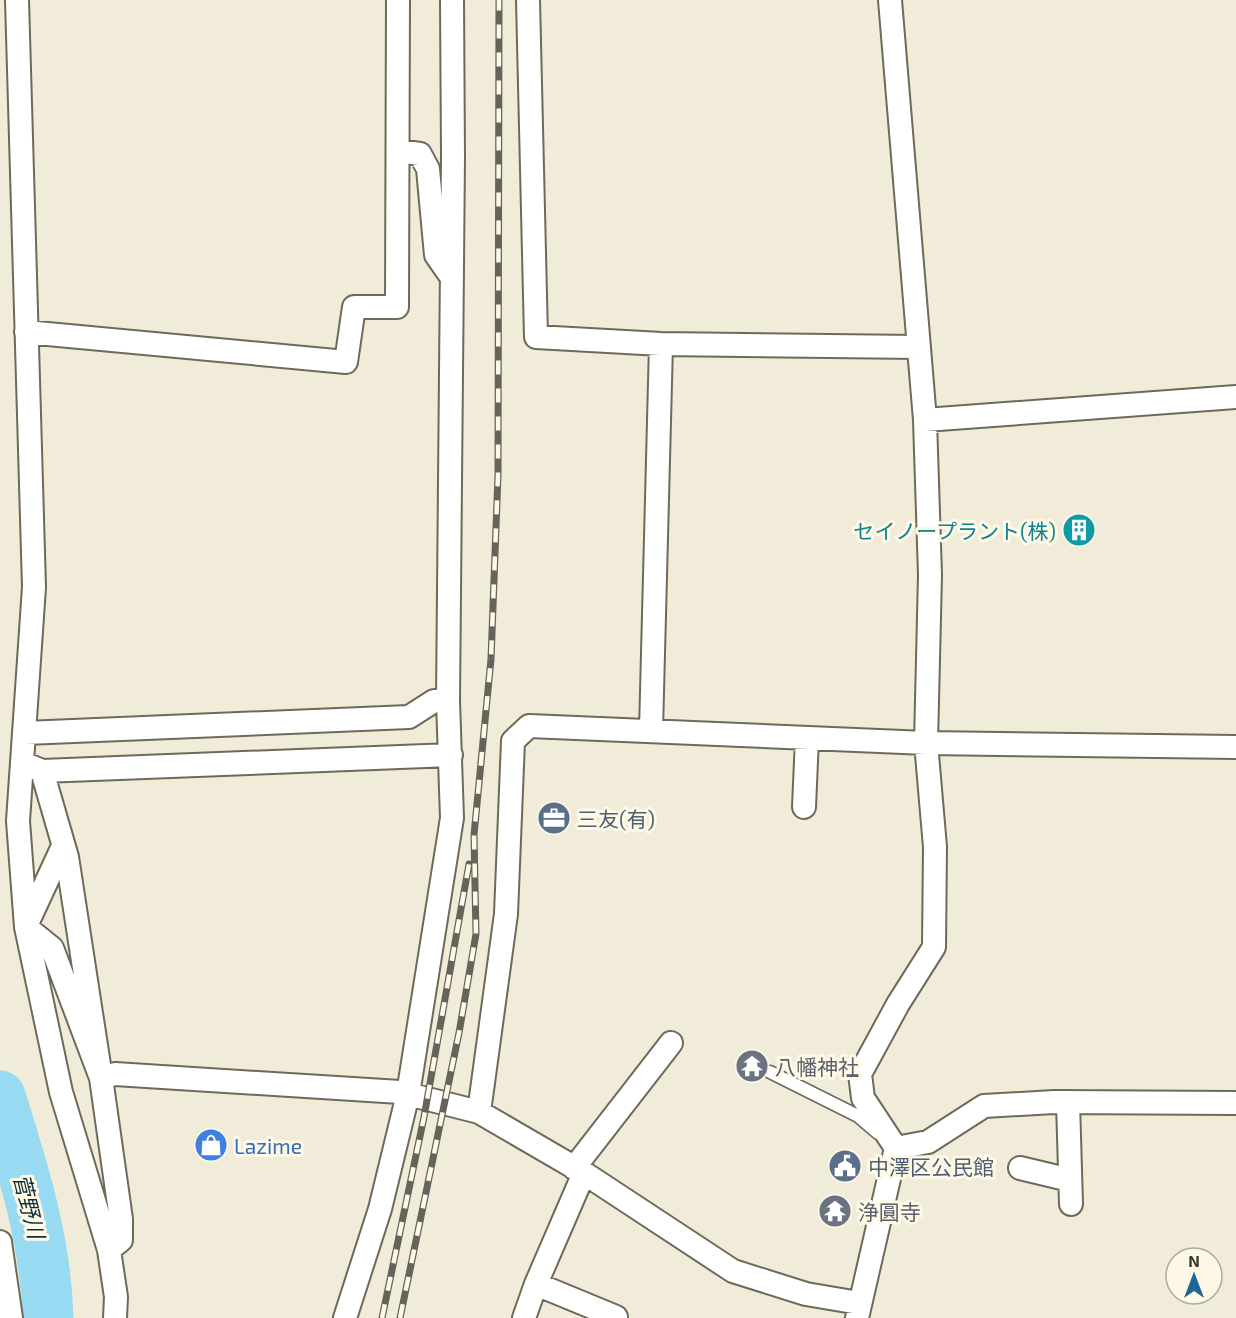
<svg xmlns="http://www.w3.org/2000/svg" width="1236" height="1318" font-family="'Exo 2','Noto Sans JP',sans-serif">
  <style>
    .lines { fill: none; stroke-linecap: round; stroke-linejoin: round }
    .river { stroke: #98daf2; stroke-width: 51 }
    .lane-casing { stroke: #6e6a5a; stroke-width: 15 }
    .street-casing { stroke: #6e6a5a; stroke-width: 26 }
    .lane { stroke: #fff; stroke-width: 12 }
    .street { stroke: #fff; stroke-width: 22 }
    .rail-casing { stroke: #66645a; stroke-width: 7 }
    .rail { stroke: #fdf9e6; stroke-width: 4.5; stroke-dasharray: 14; stroke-linecap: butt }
    .labels { text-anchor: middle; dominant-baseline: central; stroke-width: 6; stroke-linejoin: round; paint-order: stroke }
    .culture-label { font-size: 21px; fill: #0d838f; stroke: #fdf9e6; text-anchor: end }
    .service-label { font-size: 21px; fill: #4e5e75; stroke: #fdf9e6; text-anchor: start }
    .worship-label { font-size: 21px; fill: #5b616d; stroke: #fdf9e6; text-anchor: start }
    .shop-label { font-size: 21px; fill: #366cbe; stroke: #fdf9e6; text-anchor: start }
    .water-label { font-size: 22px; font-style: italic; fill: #0f2f3a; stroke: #fdf9e6 }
  </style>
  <rect width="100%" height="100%" fill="#f0ecd9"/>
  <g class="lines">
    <path class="river" d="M0,1096C23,1170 46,1241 48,1318"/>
    <defs>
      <path id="lane" d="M770,1072L858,1116L878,1133"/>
      <path id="street" d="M17,0L34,587L18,821L26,927L61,1092L109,1250L116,1297L115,1318
        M528,0L536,337L661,344L919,347
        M398,151L420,154L428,169L436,255L452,278
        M26,332L346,362L354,307H397L398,0
        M925,420L1236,397
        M448,701L453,156L452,0
        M651,731L661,344
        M25,733L409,717L434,701H448L452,818L408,1094L380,1209L345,1318
        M23,763L42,771L67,857L101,1078L115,1074L400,1092L479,1112L584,1173L733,1271L806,1294L859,1303
        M42,771L451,755
        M804,807L807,738
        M26,926L63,846
        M26,927L52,948L101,1078L121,1219V1240L109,1250
        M1068,1102L1071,1204
        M479,1112L506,914L513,741L529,726L926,743L1236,747
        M896,1148L928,1142L984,1106L1054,1102L1236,1103
        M574,1168L671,1043
        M1020,1168L1070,1180
        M0,1242L11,1318
        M536,1284L616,1317
        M524,1318L536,1284L584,1173
        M857,1318L896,1148L863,1098L860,1074L898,1004L934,947L935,847L926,743L930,575L925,420L890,0"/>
    </defs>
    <use href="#lane" class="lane-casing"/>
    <use href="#street" class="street-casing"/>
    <use href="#lane" class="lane"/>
    <use href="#street" class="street"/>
    <defs>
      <path id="rail" d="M382,1318L424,1117L469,864
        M400,1318L459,1033L476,934L474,835L491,659L498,475L499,0"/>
    </defs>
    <use href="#rail" class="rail-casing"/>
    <use href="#rail" class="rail"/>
  </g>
  <defs>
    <symbol id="building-disc" viewBox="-11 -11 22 22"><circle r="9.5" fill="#0f9aa8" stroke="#fdf9e6"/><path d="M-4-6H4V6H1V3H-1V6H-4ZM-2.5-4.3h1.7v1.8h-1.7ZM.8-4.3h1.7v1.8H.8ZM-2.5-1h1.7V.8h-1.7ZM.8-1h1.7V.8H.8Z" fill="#fff"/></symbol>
    <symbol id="office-disc" viewBox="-11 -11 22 22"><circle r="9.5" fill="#5c6f8a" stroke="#fdf9e6"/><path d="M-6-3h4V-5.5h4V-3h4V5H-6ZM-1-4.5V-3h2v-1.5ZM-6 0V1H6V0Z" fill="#fff"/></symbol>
    <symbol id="temple-disc" viewBox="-11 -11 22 22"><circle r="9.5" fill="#6b7280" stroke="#fdf9e6"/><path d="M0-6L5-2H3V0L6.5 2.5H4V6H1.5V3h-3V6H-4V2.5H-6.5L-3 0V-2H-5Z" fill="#fff"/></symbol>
    <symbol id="shop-disc" viewBox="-11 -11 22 22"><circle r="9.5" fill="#3f7fe0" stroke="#fdf9e6"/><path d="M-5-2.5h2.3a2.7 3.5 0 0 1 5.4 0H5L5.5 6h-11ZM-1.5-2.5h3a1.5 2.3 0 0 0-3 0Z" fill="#fff"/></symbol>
    <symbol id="civic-disc" viewBox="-11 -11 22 22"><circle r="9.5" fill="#5c6f8a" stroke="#fdf9e6"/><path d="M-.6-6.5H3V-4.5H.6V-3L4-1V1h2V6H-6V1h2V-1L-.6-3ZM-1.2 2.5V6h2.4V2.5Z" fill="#fff"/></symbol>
  </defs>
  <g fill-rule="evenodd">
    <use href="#building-disc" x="1060" y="511" width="38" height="38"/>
    <use href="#office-disc" x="535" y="799" width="38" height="38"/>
    <use href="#temple-disc" x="733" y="1047" width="38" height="38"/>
    <use href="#shop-disc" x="192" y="1126" width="38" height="38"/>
    <use href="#civic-disc" x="826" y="1147" width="38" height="38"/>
    <use href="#temple-disc" x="816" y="1192" width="38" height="38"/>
  </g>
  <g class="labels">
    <g class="culture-label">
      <text x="1056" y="530">セイノープラント(株)</text>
    </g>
    <g class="service-label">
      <text x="577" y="818">三友(有)</text>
      <text x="868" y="1166">中澤区公民館</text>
    </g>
    <g class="worship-label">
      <text x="775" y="1066">八幡神社</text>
      <text x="858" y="1211">浄圓寺</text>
    </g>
    <g class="shop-label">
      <text x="234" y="1145">Lazime</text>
    </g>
    <g class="water-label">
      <text transform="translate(30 1206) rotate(76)">菅野川</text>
    </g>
  </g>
  <g transform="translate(1194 1276)"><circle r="28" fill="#fdf9e6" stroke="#aeab9d" stroke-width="1.5"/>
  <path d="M0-4.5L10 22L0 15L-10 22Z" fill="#22659a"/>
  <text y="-9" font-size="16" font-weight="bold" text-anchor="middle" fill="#38362f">N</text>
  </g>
</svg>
